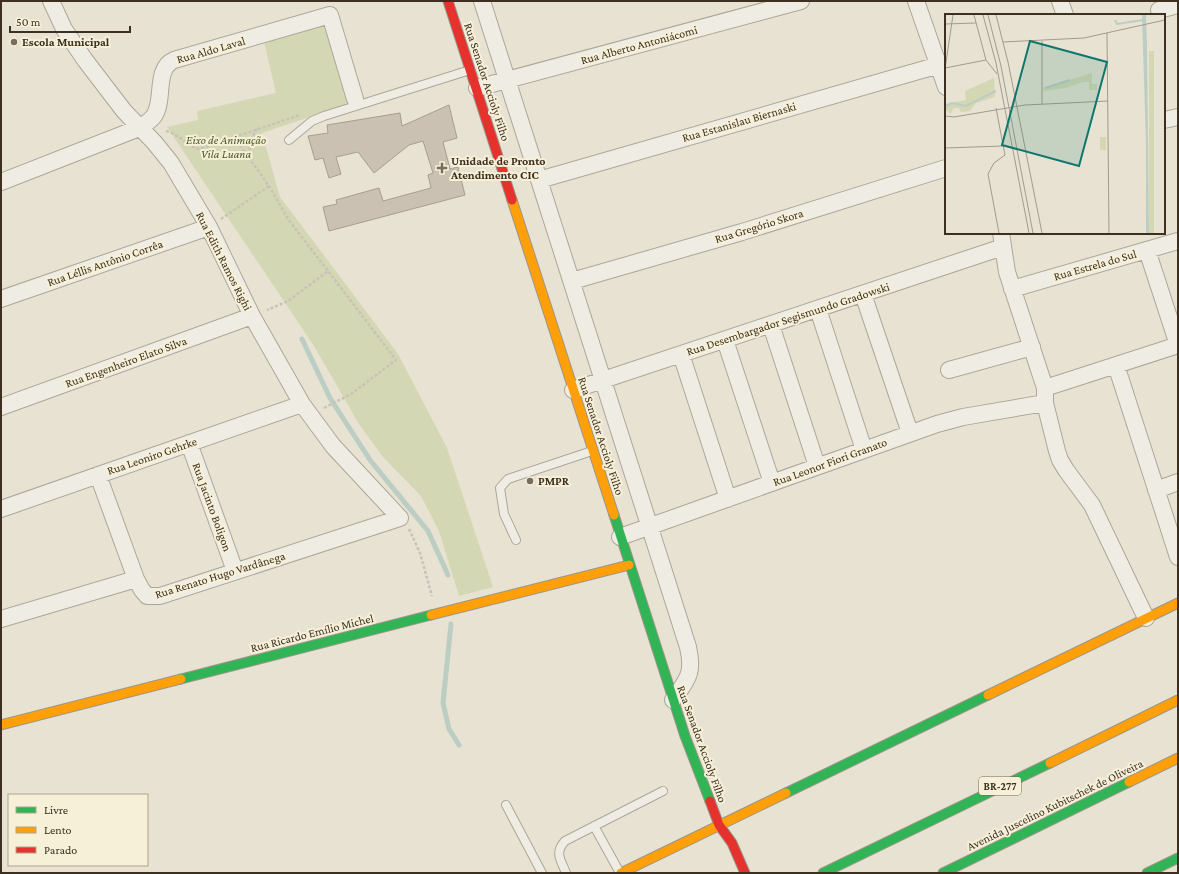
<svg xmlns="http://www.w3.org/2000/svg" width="1179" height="874" font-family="'Crimson Pro',serif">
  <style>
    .green { fill: #d4d7b3 }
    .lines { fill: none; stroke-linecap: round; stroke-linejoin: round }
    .stream { stroke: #bccdc4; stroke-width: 5 }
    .building { fill: #cbc1b2; stroke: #a89e90 }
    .lane-casing { stroke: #aca799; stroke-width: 10 }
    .street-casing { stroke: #aca799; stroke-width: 18 }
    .fast-casing { stroke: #9c9689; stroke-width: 11 }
    .slow-casing { stroke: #9c9689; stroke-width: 11 }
    .jam-casing { stroke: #9c9689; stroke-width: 11 }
    .path { stroke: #c8c3b9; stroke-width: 2.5; stroke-dasharray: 3 2; stroke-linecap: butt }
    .lane { stroke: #efece3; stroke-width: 8 }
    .street { stroke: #efece3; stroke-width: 16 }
    .fast { stroke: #30b455; stroke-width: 9 }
    .slow { stroke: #ff9f0a; stroke-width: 9 }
    .jam { stroke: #e5322d; stroke-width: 9 }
    .poi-dot { fill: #786e5e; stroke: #f7f0d8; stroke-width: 1.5 }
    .labels { text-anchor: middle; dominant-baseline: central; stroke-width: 4; stroke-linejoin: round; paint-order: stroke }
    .shield { fill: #f7f0d8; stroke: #756a57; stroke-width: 1 }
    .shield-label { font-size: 11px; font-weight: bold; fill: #3d3020 }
    .poi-label { font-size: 12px; font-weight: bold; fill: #3d3020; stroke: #f7f0d8; text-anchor: start }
    .street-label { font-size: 12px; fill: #3d3020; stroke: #f7f0d8 }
    .park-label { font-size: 12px; font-style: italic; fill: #495927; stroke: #f7f0d8 }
    .inset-river { fill: none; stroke: #bccdc4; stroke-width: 2 }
    .inset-road { fill: none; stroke: #a39b8a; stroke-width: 1 }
    .view { fill: #0f766e; fill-opacity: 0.15; stroke: #0f766e; stroke-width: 2 }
    .inset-edge { fill: none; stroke: #3d3020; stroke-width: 2 }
  </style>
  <rect width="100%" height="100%" fill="#e7e2d1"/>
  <path class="green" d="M325,25L348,104L262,133L280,197L398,354L447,448L493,587L459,596L439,531L421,496L382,456L359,424L314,346L167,127L198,120L197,111L276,93L264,41Z"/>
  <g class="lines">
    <path class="stream" d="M302,339L330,398L370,460L428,531L448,575
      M451,624L443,703L449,729L459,745"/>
  </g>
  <path class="building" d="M449,105L457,138L443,142L450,169L458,167L465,195L329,231L323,207L337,204L336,200L379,188L383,201L431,188L428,175L433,173L423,141L409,145L374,173L358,152L336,157L341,174L329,178L323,158L315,160L308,136L328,133L327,125L400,113L402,126Z"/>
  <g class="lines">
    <defs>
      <path id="lane" d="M289,140L312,121L324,116L470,70
        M516,540L504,514L500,488L508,479L592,451
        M506,805L542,873
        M594,826L620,873
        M566,873C561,860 554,853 565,841L663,791"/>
      <path id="street" d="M482,1L688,647C694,673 688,679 673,700
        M916,1L946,87
        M1060,1L1065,15
        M1159,10L1178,5
        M477,88L801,1
        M1164,120L1178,117
        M539,180L946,63
        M1,182L139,128C144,125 150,121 154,116C165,100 154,69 174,60L330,15L355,99
        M1001,233L1007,272L1045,388V403L1057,451L1060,460L1066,470L1092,505L1146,618
        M1147,250L1178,345
        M572,281L742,232L946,168
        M1012,289L1178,241
        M863,294L910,433
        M1,299L209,227
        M818,309L864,450
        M771,325L817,466
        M725,340L772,483
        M681,354L728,499
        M1116,365L1178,557
        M949,370L1032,347
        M1045,388L1178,345
        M573,390L1003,247
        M1,407L252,316
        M189,443L235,571
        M98,475L136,579
        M1156,490L1178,482
        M1,509L302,404
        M620,537L937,424L963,417L1045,403
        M1,619L136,579L142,590L147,596H160L400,518L333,446L302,404L252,316L209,227L171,163L154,142L124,111L85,60L64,29L51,1"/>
      <path id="fast" d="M614,515L685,736L710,801
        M181,679L431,615
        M786,793L988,695
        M823,873L1050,763
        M943,873L1129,782
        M1147,873L1178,858"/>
      <path id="slow" d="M512,200L614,515
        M431,615L629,565
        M988,695L1178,603
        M1,725L181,679
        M1050,763L1178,700
        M1129,782L1178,758
        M621,873L786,793"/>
      <path id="jam" d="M448,1L512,200
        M710,801L719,825L732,843L745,873"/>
    </defs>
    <use href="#lane" class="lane-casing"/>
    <use href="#street" class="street-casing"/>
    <use href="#fast" class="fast-casing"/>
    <use href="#slow" class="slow-casing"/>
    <use href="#jam" class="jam-casing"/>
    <path class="path" d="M166,131C179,134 187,146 199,149L300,115
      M234,137L269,186L288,219L328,271L288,301L267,310
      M251,160C248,148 250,140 257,129
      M221,219L269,186
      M324,408L351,394L396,360L328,271
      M409,529L420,553L432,596"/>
    <use href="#lane" class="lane"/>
    <use href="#street" class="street"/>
    <use href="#fast" class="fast"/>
    <use href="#slow" class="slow"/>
    <use href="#jam" class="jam"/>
  </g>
  <g class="poi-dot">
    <circle cx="14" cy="42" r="4"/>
    <path d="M440 162h4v4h4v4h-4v4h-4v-4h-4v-4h4z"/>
    <circle cx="530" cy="481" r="4"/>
  </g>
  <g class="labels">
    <rect class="shield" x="979" y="777" width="42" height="18" rx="3"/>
    <g class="shield-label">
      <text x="1000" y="786">BR-277</text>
    </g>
    <g class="poi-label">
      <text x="22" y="42">Escola Municipal</text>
      <text x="451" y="161">Unidade de Pronto<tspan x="451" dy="14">Atendimento CIC</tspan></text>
      <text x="538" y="481">PMPR</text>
    </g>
    <g class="street-label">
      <text transform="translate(639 45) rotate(-15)">Rua Alberto Antoniácomi</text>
      <text transform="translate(211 50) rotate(-16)">Rua Aldo Laval</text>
      <text transform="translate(487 82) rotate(72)">Rua Senador Accioly Filho</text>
      <text transform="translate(739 122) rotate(-16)">Rua Estanislau Biernaski</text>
      <text transform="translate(759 226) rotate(-17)">Rua Gregório Skora</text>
      <text transform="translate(224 261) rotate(63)">Rua Edith Ramos Righi</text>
      <text transform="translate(105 263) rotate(-19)">Rua Léllis Antônio Corrêa</text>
      <text transform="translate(1095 265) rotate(-16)">Rua Estrela do Sul</text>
      <text transform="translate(788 319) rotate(-18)">Rua Desembargador Segismundo Gradowski</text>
      <text transform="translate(126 362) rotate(-20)">Rua Engenheiro Elato Silva</text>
      <text transform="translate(601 436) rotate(72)">Rua Senador Accioly Filho</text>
      <text transform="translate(152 456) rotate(-19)">Rua Leoniro Gehrke</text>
      <text transform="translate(830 462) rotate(-20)">Rua Leonor Fiori Granato</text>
      <text transform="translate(212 507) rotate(70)">Rua Jacinto Boligon</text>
      <text transform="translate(220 575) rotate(-17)">Rua Renato Hugo Vardânega</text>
      <text transform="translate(312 633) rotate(-14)">Rua Ricardo Emílio Michel</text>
      <text transform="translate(702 744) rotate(70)">Rua Senador Accioly Filho</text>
      <text transform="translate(1055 805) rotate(-26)">Avenida Juscelino Kubitschek de Oliveira</text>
    </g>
    <g class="park-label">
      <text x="226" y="140">Eixo de Animação<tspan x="226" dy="14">Vila Luana</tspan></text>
    </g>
  </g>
  <g transform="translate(945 14)">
    <rect width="220" height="220" fill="#e7e2d1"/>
    <path d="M204,37H209V219H204ZM147,59V70H152V76H144V68H138L121,74L98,77V74ZM49,64L50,83L31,89L25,97L16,98L14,94H9L5,100L0,94L1,90L21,86L20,77ZM155,123H161V136H155Z" fill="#d4d7b3"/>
    <path d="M197,1H201L202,32L204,219H201V130Z" fill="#bccdc4"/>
    <path class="inset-river" d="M170,6L172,10L198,6M100,74L125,66M0,92L7,89L21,92L51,77"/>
    <path class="inset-road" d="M29,1L41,46M38,1L51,49L84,219M43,1L56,52L88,219M51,1L63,48L97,219M0,10L31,9M162,19L164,219M58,28L139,24L220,6M41,46L52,60M0,54L41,46M0,55L8,1M97,90V27M51,94L60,141L49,149L43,160L54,219M0,102L9,103L80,91L163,87M0,134L58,132"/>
    <path class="view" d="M85,27L162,48L134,152L57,131Z"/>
    <rect width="220" height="220" class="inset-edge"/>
  </g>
  <rect width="1179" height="874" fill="none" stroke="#3d3020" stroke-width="4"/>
  <rect x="8" y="794" width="140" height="72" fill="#f7f0d8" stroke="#ada38e"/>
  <rect x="16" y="807" width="20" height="6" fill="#30b455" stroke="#ada38e"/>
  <text x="44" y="814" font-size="12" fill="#3d3020">Livre</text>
  <rect x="16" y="827" width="20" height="6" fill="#ff9f0a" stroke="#ada38e"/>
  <text x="44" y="834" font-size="12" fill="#3d3020">Lento</text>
  <rect x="16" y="847" width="20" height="6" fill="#e5322d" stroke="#ada38e"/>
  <text x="44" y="854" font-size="12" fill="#3d3020">Parado</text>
  <path d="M10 26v6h120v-6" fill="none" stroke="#3d3020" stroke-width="2"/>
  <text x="16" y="26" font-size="12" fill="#3d3020" stroke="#f7f0d8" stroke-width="3" paint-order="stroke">50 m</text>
</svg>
